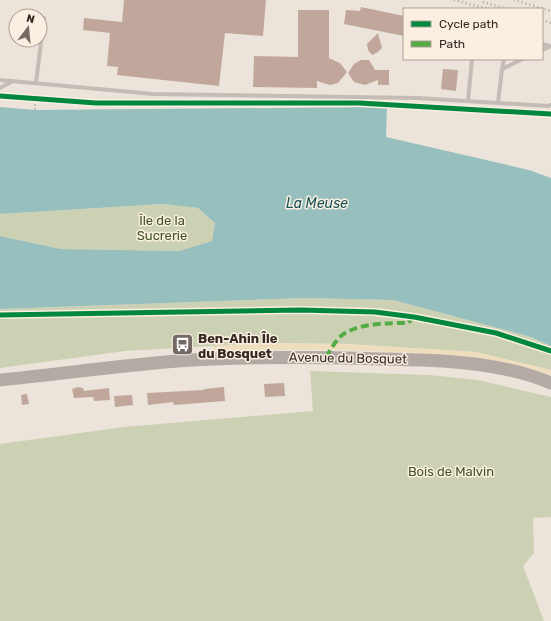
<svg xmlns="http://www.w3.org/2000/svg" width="551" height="621" font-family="Rubik,sans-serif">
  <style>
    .green { fill: #ccd1b4 }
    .sand { fill: #efdebe }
    .water { fill: #97bfbe }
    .building { fill: #c1a79b }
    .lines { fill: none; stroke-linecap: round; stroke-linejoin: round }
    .path { stroke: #bdb4ad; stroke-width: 1.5; stroke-dasharray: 2 2; stroke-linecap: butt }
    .service { stroke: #c4bcb5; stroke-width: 4 }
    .primary { stroke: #b3aaa4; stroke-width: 13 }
    .rail { stroke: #aca59f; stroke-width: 2.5; stroke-dasharray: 1 3; stroke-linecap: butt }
    .quiet { stroke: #54ab44; stroke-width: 4; stroke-dasharray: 8 4; stroke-linecap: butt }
    .cycleway-casing { stroke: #faefe1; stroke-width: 8 }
    .cycleway { stroke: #00873e; stroke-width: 5 }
    .labels { text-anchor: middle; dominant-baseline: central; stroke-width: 3; stroke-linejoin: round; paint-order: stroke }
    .park-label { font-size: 13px; fill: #435426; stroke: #faefe1 }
    .poi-label { font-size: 13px; font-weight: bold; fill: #342924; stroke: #faefe1; text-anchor: start }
    .street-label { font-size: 13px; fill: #342924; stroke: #faefe1 }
    .water-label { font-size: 14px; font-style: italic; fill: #175458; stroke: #faefe1 }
  </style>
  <rect width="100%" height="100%" fill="#ece4db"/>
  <path class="green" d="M163,204L198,208L215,223L212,241L179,251L61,249L0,236V214Z
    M304,298L393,300L531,337L551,346V370L476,352L347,344L263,343L125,351L0,368V309Z
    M310,371L429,375L478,380L551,397V517L533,518L534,553L523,566L544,621H0V444L124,427L313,411Z"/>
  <path class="sand" d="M263,343L347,344L476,352L551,370V375C505,359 459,356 411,353C345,349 279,349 213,351V346Z"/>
  <path class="water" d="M0,107L35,110L387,107L386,137L529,170L551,178V346L531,337L393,300L304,298L0,309V236L61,249L179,251L212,241L215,223L198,208L163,204L0,214Z"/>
  <path class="building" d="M124,0H266L263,36L225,33L219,86L117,75L118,67L107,66L110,33L83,30L84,18L122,22Z
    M361,7L404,16V36L344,24L346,10L360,11Z
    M298,10H329V58L340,63L347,72L338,83L330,85L317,81V88L253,87L254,56L298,57Z
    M378,33L382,48L378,52L372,55L368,50L367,44Z
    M361,60H369L375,70H389V85H378V80L365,85L354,82L348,73L354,64Z
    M443,69L458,70L456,91L441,89Z
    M284,383L285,396L265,397L264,384Z
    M78,387L83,388L84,391L109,388L110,400L94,401L93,397L74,398L72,389Z
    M224,387L225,401L174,405L173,402L148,405L147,393L204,390V389Z
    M27,394L29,404L22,405L21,395Z
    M132,395L133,405L115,407L114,396Z"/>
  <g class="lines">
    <path class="path" d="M35,110V98"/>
    <path class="service" d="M542,44L550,46
      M542,50L551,46
      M502,69L504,59
      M0,80L153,94L418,98L548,106L551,105
      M36,83L44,18
      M0,88L13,81
      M468,101L472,59
      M498,103L502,69L523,59"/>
    <path class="primary" d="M0,380C59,374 118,366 178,361C246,356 313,357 381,359C437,360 499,361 551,383"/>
    <path class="rail" d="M454,0L489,9
      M514,0L551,11
      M483,2L508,9
      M542,20L551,23"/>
    <path class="quiet" d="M326,357C330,351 335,341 341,336C357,323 387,323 408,323L414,317"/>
    <defs>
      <path id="cycleway" d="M0,96L96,103H359L551,114
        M0,315L301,310L375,312L414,317L496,333L551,351"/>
    </defs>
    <use href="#cycleway" class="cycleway-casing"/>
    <use href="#cycleway" class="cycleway"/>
  </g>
  <defs>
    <symbol id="bus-square" viewBox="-11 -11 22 22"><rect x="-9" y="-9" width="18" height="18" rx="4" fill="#746a64" stroke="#faefe1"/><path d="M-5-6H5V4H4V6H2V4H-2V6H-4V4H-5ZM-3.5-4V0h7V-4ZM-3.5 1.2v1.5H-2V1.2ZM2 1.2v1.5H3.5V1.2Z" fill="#fff"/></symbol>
  </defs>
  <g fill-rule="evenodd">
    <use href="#bus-square" x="170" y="332" width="25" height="25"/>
  </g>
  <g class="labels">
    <g class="park-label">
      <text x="162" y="220">Île de la<tspan x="162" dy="15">Sucrerie</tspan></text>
      <text x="451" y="471">Bois de Malvin</text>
    </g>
    <g class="poi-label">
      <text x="198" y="338">Ben-Ahin Île<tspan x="198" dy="15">du Bosquet</tspan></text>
    </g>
    <g class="street-label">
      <text transform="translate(348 358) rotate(1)">Avenue du Bosquet</text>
    </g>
    <g class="water-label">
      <text x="317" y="203">La Meuse</text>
    </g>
  </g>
  <rect x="403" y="8" width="140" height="52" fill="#faefe1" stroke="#aba095"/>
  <rect x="411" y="21" width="20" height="6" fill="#00873e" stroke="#aba095"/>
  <text x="439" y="28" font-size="12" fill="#342924">Cycle path</text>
  <rect x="411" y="41" width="20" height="6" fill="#54ab44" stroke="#aba095"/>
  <text x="439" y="48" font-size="12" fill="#342924">Path</text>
  <g transform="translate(28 28) rotate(16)"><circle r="19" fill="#faefe1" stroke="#aba095"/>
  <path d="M0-3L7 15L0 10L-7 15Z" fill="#746a64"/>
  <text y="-6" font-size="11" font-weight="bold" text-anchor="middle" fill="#342924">N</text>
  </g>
</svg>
